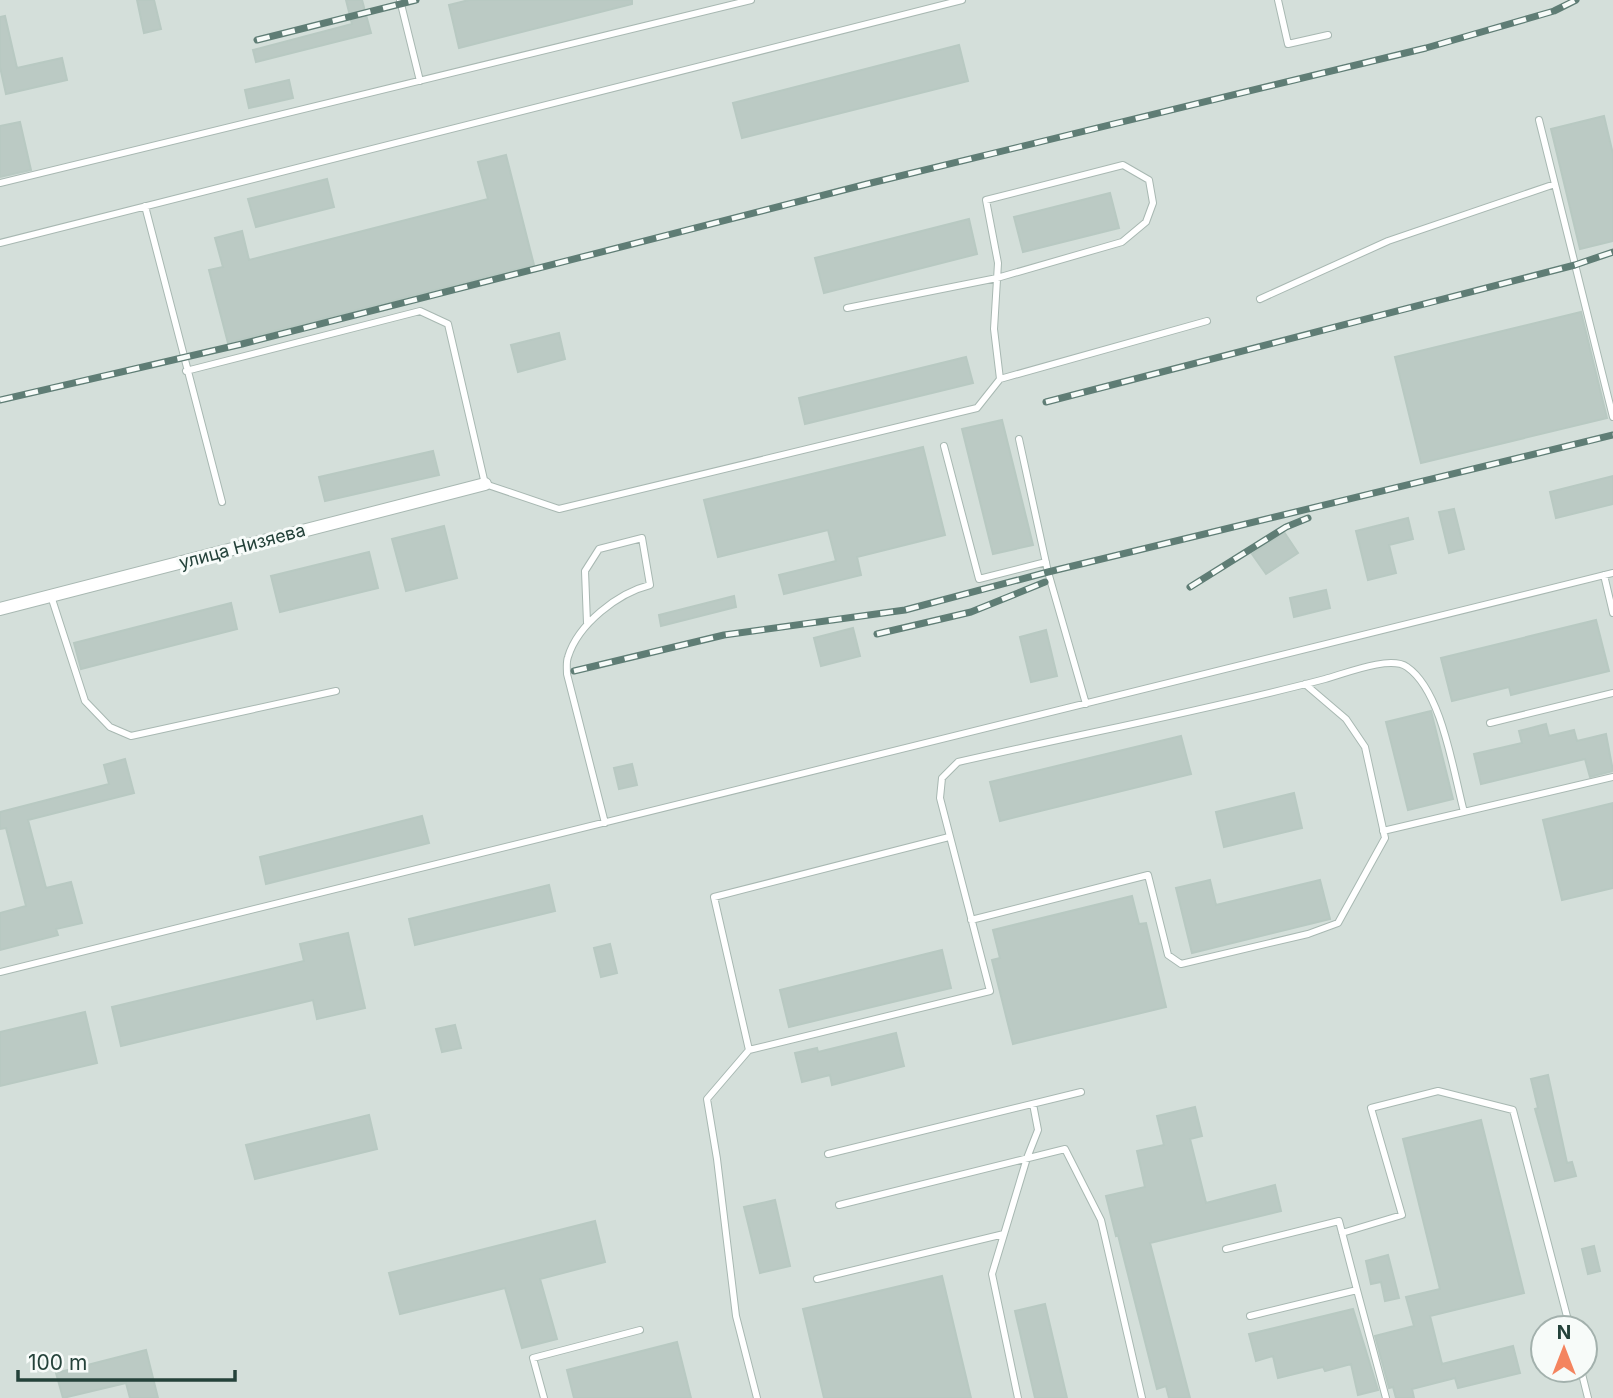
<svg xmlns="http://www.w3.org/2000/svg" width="1613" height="1398" font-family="Inter,sans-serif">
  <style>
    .built { fill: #d4dfda; fill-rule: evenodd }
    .building { fill: #bbcac4; stroke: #b8c9c2; stroke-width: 2 }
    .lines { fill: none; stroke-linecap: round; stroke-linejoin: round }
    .service-casing { stroke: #a8b8b2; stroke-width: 8 }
    .minor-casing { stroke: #a8b8b2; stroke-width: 14 }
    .service { stroke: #fff; stroke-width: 6 }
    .minor { stroke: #fff; stroke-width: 12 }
    .rail-casing { stroke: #5f7d75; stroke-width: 7 }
    .rail { stroke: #f7fbf9; stroke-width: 4.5; stroke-dasharray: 13; stroke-linecap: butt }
    .labels { text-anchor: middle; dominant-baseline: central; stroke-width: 6; stroke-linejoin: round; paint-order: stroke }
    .street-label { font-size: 18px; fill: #24423a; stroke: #f7fbf9 }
  </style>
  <rect width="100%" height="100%" fill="#e6efeb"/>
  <path class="built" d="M0,0H1613V1398H0ZM1543,1328H1585V1370H1543Z"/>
  <path class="building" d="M137,0H154L161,29L144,33Z
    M346,0H362L371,33L256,62L253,50L352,24Z
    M469,0H632V4L459,48L449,5Z
    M5,16L17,68L62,58L67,80L6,94L0,67V17Z
    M959,45L968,81L742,138L733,103Z
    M289,80L293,98L249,108L245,90Z
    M1604,116L1613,154V241L1580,249L1551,129Z
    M20,122L31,170L0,177V126Z
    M506,155L534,265L228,343L209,270L223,267L215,238L242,231L249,260L488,199L478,162Z
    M327,179L334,207L256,227L248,199Z
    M1110,193L1119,228L1023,252L1014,217Z
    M969,219L977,254L824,293L815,258Z
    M1581,312L1607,418L1421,463L1395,357Z
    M559,333L565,359L518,372L511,345Z
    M966,357L973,383L805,424L799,398Z
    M1002,420L1033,545L993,554L962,429Z
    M923,447L945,535L857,557L861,575L784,594L779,575L836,561L828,530L718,557L704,500Z
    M433,451L439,475L325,501L319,477Z
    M1613,476V504L1556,518L1550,492Z
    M1454,509L1464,549L1449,553L1439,512Z
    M1408,518L1413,539L1389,545L1396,573L1368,580L1356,531Z
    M444,526L457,578L406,591L392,539Z
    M1284,532L1298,553L1266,574L1252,554Z
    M369,552L378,588L280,612L271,576Z
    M1326,590L1330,608L1294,617L1290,598Z
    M734,596L736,607L661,626L659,615Z
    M231,603L237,629L81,669L74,643Z
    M1596,620L1609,671L1511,695L1509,687L1452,701L1441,658Z
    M853,628L860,656L821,666L814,638Z
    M1046,630L1057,676L1031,682L1020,637Z
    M1431,711L1453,799L1408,810L1386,722Z
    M1546,724L1549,736L1574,730L1577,741L1606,734L1613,771L1590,777L1585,759L1481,784L1474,754L1522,743L1519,731Z
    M1181,736L1191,774L1000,821L990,782Z
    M125,759L134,793L28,820L46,888L71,882L82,923L56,929L58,935L0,950V913L26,906L6,828L0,829V812L109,784L104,765Z
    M632,764L637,785L619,789L614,768Z
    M1294,793L1302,828L1224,847L1216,812Z
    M1613,803V888L1562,900L1543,820Z
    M422,816L429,843L266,884L260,857Z
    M1210,880L1216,905L1320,880L1330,919L1192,953L1176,888Z
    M549,885L555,911L415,945L409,919Z
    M1132,896L1139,924L1146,923L1166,1007L1013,1044L992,960L1000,958L993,930Z
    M348,933L365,1008L317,1019L313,1000L121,1046L112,1007L304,961L300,944Z
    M610,944L617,973L601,977L594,948Z
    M942,950L951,988L789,1027L780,990Z
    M85,1012L97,1063L0,1086V1032Z
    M455,1025L461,1048L442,1052L436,1029Z
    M896,1033L904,1066L832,1085L830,1075L802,1082L795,1053L817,1048L818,1052Z
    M1548,1075L1567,1163L1572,1162L1576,1176L1555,1181L1535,1109L1538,1108L1531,1079Z
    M1195,1107L1202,1136L1190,1139L1206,1203L1275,1185L1281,1211L1150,1243L1190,1398H1169L1166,1386L1157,1389L1118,1235L1116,1236L1106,1196L1145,1187L1137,1151L1164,1145L1157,1116Z
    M369,1115L377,1149L255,1179L246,1145Z
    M1481,1120L1524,1293L1430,1316L1442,1364L1513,1346L1520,1373L1458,1388L1455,1378L1412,1389L1414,1398H1396L1393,1387L1389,1388L1375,1336L1414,1326L1406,1297L1440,1289L1403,1139Z
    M775,1200L790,1266L760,1273L744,1207Z
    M595,1221L605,1262L540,1279L557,1339L522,1348L505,1288L400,1314L389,1273Z
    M1594,1246L1600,1271L1588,1274L1582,1249Z
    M1388,1255L1399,1298L1385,1301L1381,1282L1371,1284L1366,1261Z
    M942,1276L971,1398H824L803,1309Z
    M1045,1304L1067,1398H1035L1015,1311Z
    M1353,1309L1378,1390L1358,1395L1351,1364L1325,1371L1323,1367L1278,1378L1273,1356L1256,1361L1249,1334Z
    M677,1342L691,1398H574L567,1370Z
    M146,1350L158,1398H130L126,1383L63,1398L56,1373Z"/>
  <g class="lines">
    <defs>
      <path id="service" d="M400,0L420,81
        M1278,0L1288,44L1328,35
        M1539,120L1613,417
        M0,183L751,0
        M145,206L222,502
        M0,243L962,0
        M1260,299L1388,241L1555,184
        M186,371L420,311L448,324L485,484L559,509L977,408L1000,379L994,329L998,263L986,200L1123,165L1149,180L1153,203L1146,222L1122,242L997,278L847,308
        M1000,379L1207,321
        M1019,439L1048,572L1086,704
        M944,446L979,579L1046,562
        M1604,575L1613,613
        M51,596L85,701L110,727L131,736L336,691
        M587,623L585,571L599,549L642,538L650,585C618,593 578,624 568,657C566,662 567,669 567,674L605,823
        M1490,723L1613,693
        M1383,831L1613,777
        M971,920L1148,875L1168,955L1181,964L1308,934L1338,923L1385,838L1365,747L1346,719L1305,684
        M0,972L1613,573
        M749,1050L990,991L940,798L942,778L958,762C1080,734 1204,711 1325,679C1344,674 1390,655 1407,667C1442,691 1453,771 1464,812
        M828,1154L1081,1092
        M839,1205L1065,1149L1101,1220L1142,1398
        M1342,1233L1402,1215L1371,1108L1438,1091L1513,1110L1570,1328
        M1226,1249L1339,1221L1357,1290
        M817,1279L1004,1234
        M1250,1316L1357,1290L1386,1398
        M1581,1370L1588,1398
        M544,1398L533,1358L640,1330
        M757,1398L736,1316L717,1159L707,1099L749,1050L714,897L949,837
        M1018,1398L992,1274L1027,1158L1038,1130L1033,1104"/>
      <path id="minor" d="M0,609L485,484"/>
    </defs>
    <use href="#service" class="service-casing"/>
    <use href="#minor" class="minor-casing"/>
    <use href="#service" class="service"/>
    <use href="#minor" class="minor"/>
    <defs>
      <path id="rail" d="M257,40L416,0
        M0,400L242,344L867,184L1426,48L1554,11L1576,0
        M1046,402L1575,265L1613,252
        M1190,587L1286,527L1308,518
        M877,634L971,612L1045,582
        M574,671L724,635L905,610L1048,572L1613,435"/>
    </defs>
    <use href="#rail" class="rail-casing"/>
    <use href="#rail" class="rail"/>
  </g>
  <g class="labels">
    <g class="street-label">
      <text transform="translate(242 546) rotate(-15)">улица Низяева</text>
    </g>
  </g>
  <g transform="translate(1564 1349)"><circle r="33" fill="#f7fbf9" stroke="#a3b1ad" stroke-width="2"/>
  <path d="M0-5L12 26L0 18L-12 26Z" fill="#f4845f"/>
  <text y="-10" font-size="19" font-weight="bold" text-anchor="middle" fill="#24423a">N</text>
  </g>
  <path d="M18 1370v10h217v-10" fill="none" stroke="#24423a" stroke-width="3.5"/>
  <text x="28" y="1370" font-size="21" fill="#24423a" stroke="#f7fbf9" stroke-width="5" paint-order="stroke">100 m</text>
</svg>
